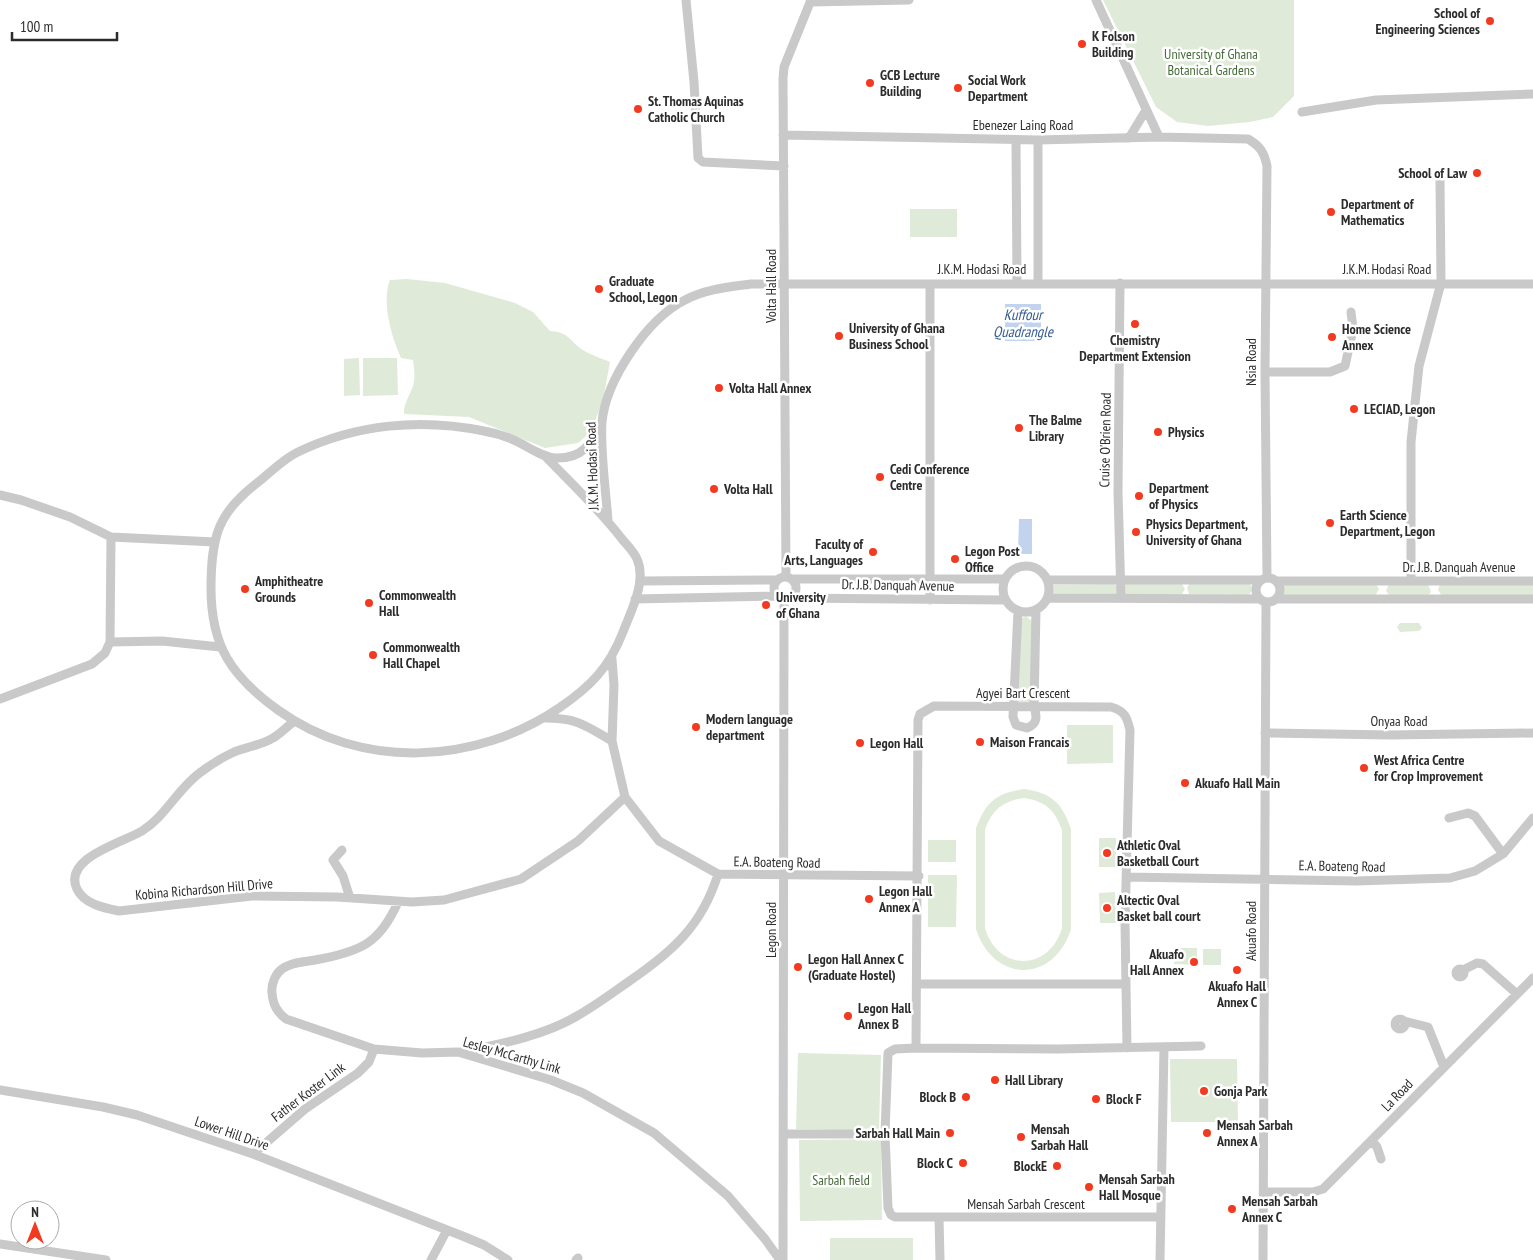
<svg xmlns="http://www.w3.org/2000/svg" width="1533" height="1260" font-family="'PT Sans Narrow',sans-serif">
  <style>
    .green { fill: #dfebd8; fill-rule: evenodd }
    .water { fill: #c2d4ed }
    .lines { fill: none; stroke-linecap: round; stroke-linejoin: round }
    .minor { stroke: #c9c9c9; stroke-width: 9 }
    .poi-dot { fill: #f23a20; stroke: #fff; stroke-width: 2 }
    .labels { text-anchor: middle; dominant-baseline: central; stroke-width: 5; stroke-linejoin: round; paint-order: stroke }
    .poi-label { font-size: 14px; font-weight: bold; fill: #2c2c2c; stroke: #fff; text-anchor: start }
    .park-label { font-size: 14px; fill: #456b37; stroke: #fff }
    .street-label { font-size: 14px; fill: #2c2c2c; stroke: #fff }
    .water-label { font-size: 15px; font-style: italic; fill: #355c93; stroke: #fff }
  </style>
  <rect width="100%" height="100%" fill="#fff"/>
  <path class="green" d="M1103,0H1294V96L1273,117L1250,122L1208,126L1177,122L1156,107Z
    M910,209H957V237H910Z
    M407,279L445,283L515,303L533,312L550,331C567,332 568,338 580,348C588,354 601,358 610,362L603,400L591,432L578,443L545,448L469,417L404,414C403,402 413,392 414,381C415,375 414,367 413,360L401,358C392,338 381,302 390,280Z
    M359,358L360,395L344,396V359Z
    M363,358H397L398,395L363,396Z
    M1114,584L1117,586L1116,595H1052L1050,591L1053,585Z
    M1125,584H1182L1185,589L1182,594L1125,595Z
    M1189,584H1250L1253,589L1249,595L1189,594L1187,588Z
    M1283,584H1376L1379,589L1375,596L1283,595L1281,588Z
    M1389,584H1428L1431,592L1428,595L1390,596L1386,591Z
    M1440,584H1533V596H1442L1438,590Z
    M1026,616L1032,621L1031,703H1018L1019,620Z
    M1400,623H1419L1422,628L1419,631L1400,632L1397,627Z
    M1067,725H1113V763L1067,764Z
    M1024,789C1051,793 1062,802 1071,829V929C1054,984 993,983 976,929V828C986,802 996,793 1024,789ZM1024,798C1045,801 1055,810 1062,830V928C1049,972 998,972 985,928V830C992,810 1003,801 1024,798Z
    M1099,838H1116V867H1099Z
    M928,840H956V862H928Z
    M928,875H957L956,927H928Z
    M1115,892L1116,923H1100L1099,893Z
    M1174,948H1197V965L1174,964Z
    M1203,949H1221V965H1203Z
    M798,1053L881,1055L879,1131L796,1129Z
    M1170,1059H1237L1238,1122H1171Z
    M881,1139L882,1220L800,1221L799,1140Z
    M830,1238H913V1260H830Z"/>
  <path class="water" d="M1005,304H1041V341H1005Z
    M1019,519H1032V554H1018Z"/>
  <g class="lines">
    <path class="minor" d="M686,0L694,82L698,158L703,162L784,166
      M1096,0L1159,137
      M810,2L909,0
      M1302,112L1376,100L1533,94
      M783,135L1038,140L1159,137L1248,139C1260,146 1264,152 1267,166L1265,372L1267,577
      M1129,138L1146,110
      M1016,140L1017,283
      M1038,140V283
      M1120,283L1118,492L1121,598
      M1265,372H1330L1345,366L1353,329L1351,312
      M544,455C570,482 599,509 622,539C627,545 634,552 637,559C647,581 631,611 623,632C609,668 590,687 559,708C475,765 361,770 278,710C231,676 211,646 211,588C211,567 212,539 223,520C232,503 248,490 262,479C273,470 285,458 298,452C356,424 421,418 484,431C496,433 510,438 520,443C531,449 543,457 555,458C583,459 591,444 602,422
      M0,495L21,500L70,517L111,537L215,542
      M608,521C606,492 600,450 602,422C606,380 647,319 685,300C705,289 729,287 751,284H1533
      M1003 589a23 23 0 1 1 46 0a23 23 0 1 1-46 0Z
      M774 588a11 11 0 1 1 22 0a11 11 0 1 1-22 0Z
      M786,577L783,79L784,67L811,0
      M1256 590a12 12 0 1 1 24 0a12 12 0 1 1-24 0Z
      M792,579H1004
      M1048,580H1261
      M640,581L777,580
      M1276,581H1533
      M1411,581V442L1419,366L1441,283L1440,180
      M791,598L1005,600
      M1047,598L1260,599
      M635,599L777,596
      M1276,599H1533
      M930,600V284
      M1018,611L1013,717L1016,725L1027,728C1038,724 1037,716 1034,707L1036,610
      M110,642L111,537
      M612,659L614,685L612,741L625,797L659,841L718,874L919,876
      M0,699L92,664L105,653L110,642L162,641L220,647
      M545,718C577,718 585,725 612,741
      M294,721C287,727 280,734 273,738C262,745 246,747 234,752C223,757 210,765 201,772C178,788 166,816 142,831C124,842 62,858 77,889C84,904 104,908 119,911L252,896L337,897L412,902L444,900L521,879L578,841L625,797
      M1265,733L1390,735L1533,733
      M1449,818L1468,813L1475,816L1503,854
      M342,850L333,860L343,876L350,898
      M1127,877L1356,881L1450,878L1475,871L1503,854L1533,818
      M398,902C391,918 382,934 366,944C351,953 332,957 315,960C304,962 291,962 282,969C275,974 271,985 272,993C273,1005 277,1012 286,1019L374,1049L422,1053L458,1052L551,1080L583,1093L654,1133L728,1196L765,1239L780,1260
      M1456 973a4 4 0 1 1 8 0a4 4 0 1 1-8 0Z
      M1463,970L1477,963L1483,964L1517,994
      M918,984H1126
      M1395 1024a5 5 0 1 1 10 0a5 5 0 1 1-10 0Z
      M1404,1021L1428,1027L1444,1067
      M916,1048L918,720L920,714L934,706L1111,707C1125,711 1127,717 1130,730L1125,922L1127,1048
      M461,1052C500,1044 543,1036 577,1016C595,1006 611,994 628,982C672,952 702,926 718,874
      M0,1090L103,1107L137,1115L253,1154L465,1237L484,1245L508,1260
      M784,1134H885
      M1372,1141L1377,1147L1381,1159
      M253,1154L305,1109L358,1073L369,1062L374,1049
      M1264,1192H1313L1323,1189L1533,978
      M939,1217L940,1260
      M1161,1217H895L891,1215L888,1208L885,1134L888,1053L895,1049L916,1048L1058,1049L1201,1046
      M0,1244L106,1260
      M431,1260L447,1230
      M576,1260L578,1258
      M783,1260L784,599
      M1160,1260L1164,1047
      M1263,1260L1266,602"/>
  </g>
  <g class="poi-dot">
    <circle cx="1490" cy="21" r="5"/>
    <circle cx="1082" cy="44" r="5"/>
    <circle cx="870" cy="83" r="5"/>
    <circle cx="958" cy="88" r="5"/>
    <circle cx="638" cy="109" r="5"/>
    <circle cx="1477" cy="173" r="5"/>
    <circle cx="1331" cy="212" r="5"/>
    <circle cx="599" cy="289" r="5"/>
    <circle cx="1135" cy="324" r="5"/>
    <circle cx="839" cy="336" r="5"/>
    <circle cx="1332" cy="337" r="5"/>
    <circle cx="719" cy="388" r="5"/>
    <circle cx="1354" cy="409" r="5"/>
    <circle cx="1019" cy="428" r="5"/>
    <circle cx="1158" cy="432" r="5"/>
    <circle cx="880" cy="477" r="5"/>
    <circle cx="714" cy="489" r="5"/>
    <circle cx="1139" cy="496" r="5"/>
    <circle cx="1330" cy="523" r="5"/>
    <circle cx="1136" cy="532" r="5"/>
    <circle cx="873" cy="552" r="5"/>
    <circle cx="955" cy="559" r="5"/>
    <circle cx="245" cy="589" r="5"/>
    <circle cx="369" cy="603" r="5"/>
    <circle cx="766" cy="605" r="5"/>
    <circle cx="373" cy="655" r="5"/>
    <circle cx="696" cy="727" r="5"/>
    <circle cx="980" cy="742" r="5"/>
    <circle cx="860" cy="743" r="5"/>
    <circle cx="1364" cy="768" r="5"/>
    <circle cx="1185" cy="783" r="5"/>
    <circle cx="1107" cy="853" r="5"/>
    <circle cx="869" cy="899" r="5"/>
    <circle cx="1107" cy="908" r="5"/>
    <circle cx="1194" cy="962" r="5"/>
    <circle cx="798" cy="967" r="5"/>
    <circle cx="1237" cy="970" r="5"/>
    <circle cx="848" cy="1016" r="5"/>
    <circle cx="995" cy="1080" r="5"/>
    <circle cx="1204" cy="1091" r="5"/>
    <circle cx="966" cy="1097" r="5"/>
    <circle cx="1096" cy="1099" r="5"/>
    <circle cx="950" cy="1133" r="5"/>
    <circle cx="1207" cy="1133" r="5"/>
    <circle cx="1021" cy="1137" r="5"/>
    <circle cx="963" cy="1163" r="5"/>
    <circle cx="1057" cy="1166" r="5"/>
    <circle cx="1089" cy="1187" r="5"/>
    <circle cx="1232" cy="1209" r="5"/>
  </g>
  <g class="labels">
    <g class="poi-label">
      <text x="1480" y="13" text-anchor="end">School of<tspan x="1480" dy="16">Engineering Sciences</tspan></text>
      <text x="1092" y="36">K Folson<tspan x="1092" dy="16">Building</tspan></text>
      <text x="880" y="75">GCB Lecture<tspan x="880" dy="16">Building</tspan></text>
      <text x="968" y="80">Social Work<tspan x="968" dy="16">Department</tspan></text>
      <text x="648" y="101">St. Thomas Aquinas<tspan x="648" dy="16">Catholic Church</tspan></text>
      <text x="1467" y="173" text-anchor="end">School of Law</text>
      <text x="1341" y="204">Department of<tspan x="1341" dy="16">Mathematics</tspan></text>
      <text x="609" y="281">Graduate<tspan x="609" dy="16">School, Legon</tspan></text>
      <text x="849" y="328">University of Ghana<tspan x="849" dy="16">Business School</tspan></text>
      <text x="1342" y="329">Home Science<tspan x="1342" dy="16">Annex</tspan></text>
      <text x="1135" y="340" text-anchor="middle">Chemistry<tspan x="1135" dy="16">Department Extension</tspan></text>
      <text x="729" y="388">Volta Hall Annex</text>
      <text x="1364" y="409">LECIAD, Legon</text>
      <text x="1029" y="420">The Balme<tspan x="1029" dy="16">Library</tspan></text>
      <text x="1168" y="432">Physics</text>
      <text x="890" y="469">Cedi Conference<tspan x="890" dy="16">Centre</tspan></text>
      <text x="1149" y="488">Department<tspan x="1149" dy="16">of Physics</tspan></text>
      <text x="724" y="489">Volta Hall</text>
      <text x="1340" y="515">Earth Science<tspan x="1340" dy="16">Department, Legon</tspan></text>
      <text x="1146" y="524">Physics Department,<tspan x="1146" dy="16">University of Ghana</tspan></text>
      <text x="863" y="544" text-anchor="end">Faculty of<tspan x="863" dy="16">Arts, Languages</tspan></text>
      <text x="965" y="551">Legon Post<tspan x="965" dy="16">Office</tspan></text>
      <text x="255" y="581">Amphitheatre<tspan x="255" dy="16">Grounds</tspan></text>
      <text x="379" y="595">Commonwealth<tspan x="379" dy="16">Hall</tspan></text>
      <text x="776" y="597">University<tspan x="776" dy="16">of Ghana</tspan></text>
      <text x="383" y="647">Commonwealth<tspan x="383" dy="16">Hall Chapel</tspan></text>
      <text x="706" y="719">Modern language<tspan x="706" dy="16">department</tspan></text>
      <text x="990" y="742">Maison Francais</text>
      <text x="870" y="743">Legon Hall</text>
      <text x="1374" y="760">West Africa Centre<tspan x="1374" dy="16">for Crop Improvement</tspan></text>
      <text x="1195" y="783">Akuafo Hall Main</text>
      <text x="1117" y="845">Athletic Oval<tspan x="1117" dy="16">Basketball Court</tspan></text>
      <text x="879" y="891">Legon Hall<tspan x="879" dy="16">Annex A</tspan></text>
      <text x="1117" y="900">Altectic Oval<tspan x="1117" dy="16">Basket ball court</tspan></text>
      <text x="1184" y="954" text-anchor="end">Akuafo<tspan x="1184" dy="16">Hall Annex</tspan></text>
      <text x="808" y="959">Legon Hall Annex C<tspan x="808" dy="16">(Graduate Hostel)</tspan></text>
      <text x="1237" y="986" text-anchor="middle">Akuafo Hall<tspan x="1237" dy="16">Annex C</tspan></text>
      <text x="858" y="1008">Legon Hall<tspan x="858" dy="16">Annex B</tspan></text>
      <text x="1005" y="1080">Hall Library</text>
      <text x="1214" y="1091">Gonja Park</text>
      <text x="956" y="1097" text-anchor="end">Block B</text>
      <text x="1106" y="1099">Block F</text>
      <text x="1217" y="1125">Mensah Sarbah<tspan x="1217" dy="16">Annex A</tspan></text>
      <text x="1031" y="1129">Mensah<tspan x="1031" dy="16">Sarbah Hall</tspan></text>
      <text x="940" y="1133" text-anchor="end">Sarbah Hall Main</text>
      <text x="953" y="1163" text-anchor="end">Block C</text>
      <text x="1047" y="1166" text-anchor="end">BlockE</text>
      <text x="1099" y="1179">Mensah Sarbah<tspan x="1099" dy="16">Hall Mosque</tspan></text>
      <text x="1242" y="1201">Mensah Sarbah<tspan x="1242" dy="16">Annex C</tspan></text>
    </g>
    <g class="park-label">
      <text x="1211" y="54">University of Ghana<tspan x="1211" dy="16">Botanical Gardens</tspan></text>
      <text x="841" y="1180">Sarbah field</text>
    </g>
    <g class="street-label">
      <text x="1023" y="125">Ebenezer Laing Road</text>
      <text x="982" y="269">J.K.M. Hodasi Road</text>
      <text x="1387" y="269">J.K.M. Hodasi Road</text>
      <text transform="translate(771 286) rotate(-90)">Volta Hall Road</text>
      <text transform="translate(1251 362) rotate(-90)">Nsia Road</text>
      <text transform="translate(1105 440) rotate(-89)">Cruise O'Brien Road</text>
      <text transform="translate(592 466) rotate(-92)">J.K.M. Hodasi Road</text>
      <text x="1459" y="567">Dr. J.B. Danquah Avenue</text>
      <text transform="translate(898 585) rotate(1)">Dr. J.B. Danquah Avenue</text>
      <text x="1023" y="693">Agyei Bart Crescent</text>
      <text x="1399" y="721">Onyaa Road</text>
      <text transform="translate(777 862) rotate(1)">E.A. Boateng Road</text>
      <text transform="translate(1342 866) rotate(1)">E.A. Boateng Road</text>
      <text transform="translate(204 889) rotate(-5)">Kobina Richardson Hill Drive</text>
      <text transform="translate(771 930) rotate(-90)">Legon Road</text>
      <text transform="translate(1251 931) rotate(-90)">Akuafo Road</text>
      <text transform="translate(512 1055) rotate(16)">Lesley McCarthy Link</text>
      <text transform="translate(308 1092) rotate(-37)">Father Koster Link</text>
      <text transform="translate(1397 1095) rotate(-46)">La Road</text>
      <text transform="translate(232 1133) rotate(19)">Lower Hill Drive</text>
      <text x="1026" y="1204">Mensah Sarbah Crescent</text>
    </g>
    <g class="water-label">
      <text x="1023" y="314">Kuffour<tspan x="1023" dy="17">Quadrangle</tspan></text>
    </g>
  </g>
  <g transform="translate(35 1225)"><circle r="24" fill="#ffffff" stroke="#ababab"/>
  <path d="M0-4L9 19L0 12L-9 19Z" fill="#f23a20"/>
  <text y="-8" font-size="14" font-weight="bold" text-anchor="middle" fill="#2c2c2c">N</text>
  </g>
  <path d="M12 32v8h105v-8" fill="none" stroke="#2c2c2c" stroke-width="2.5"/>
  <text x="20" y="32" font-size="15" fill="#2c2c2c" stroke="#ffffff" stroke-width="4" paint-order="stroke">100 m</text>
</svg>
